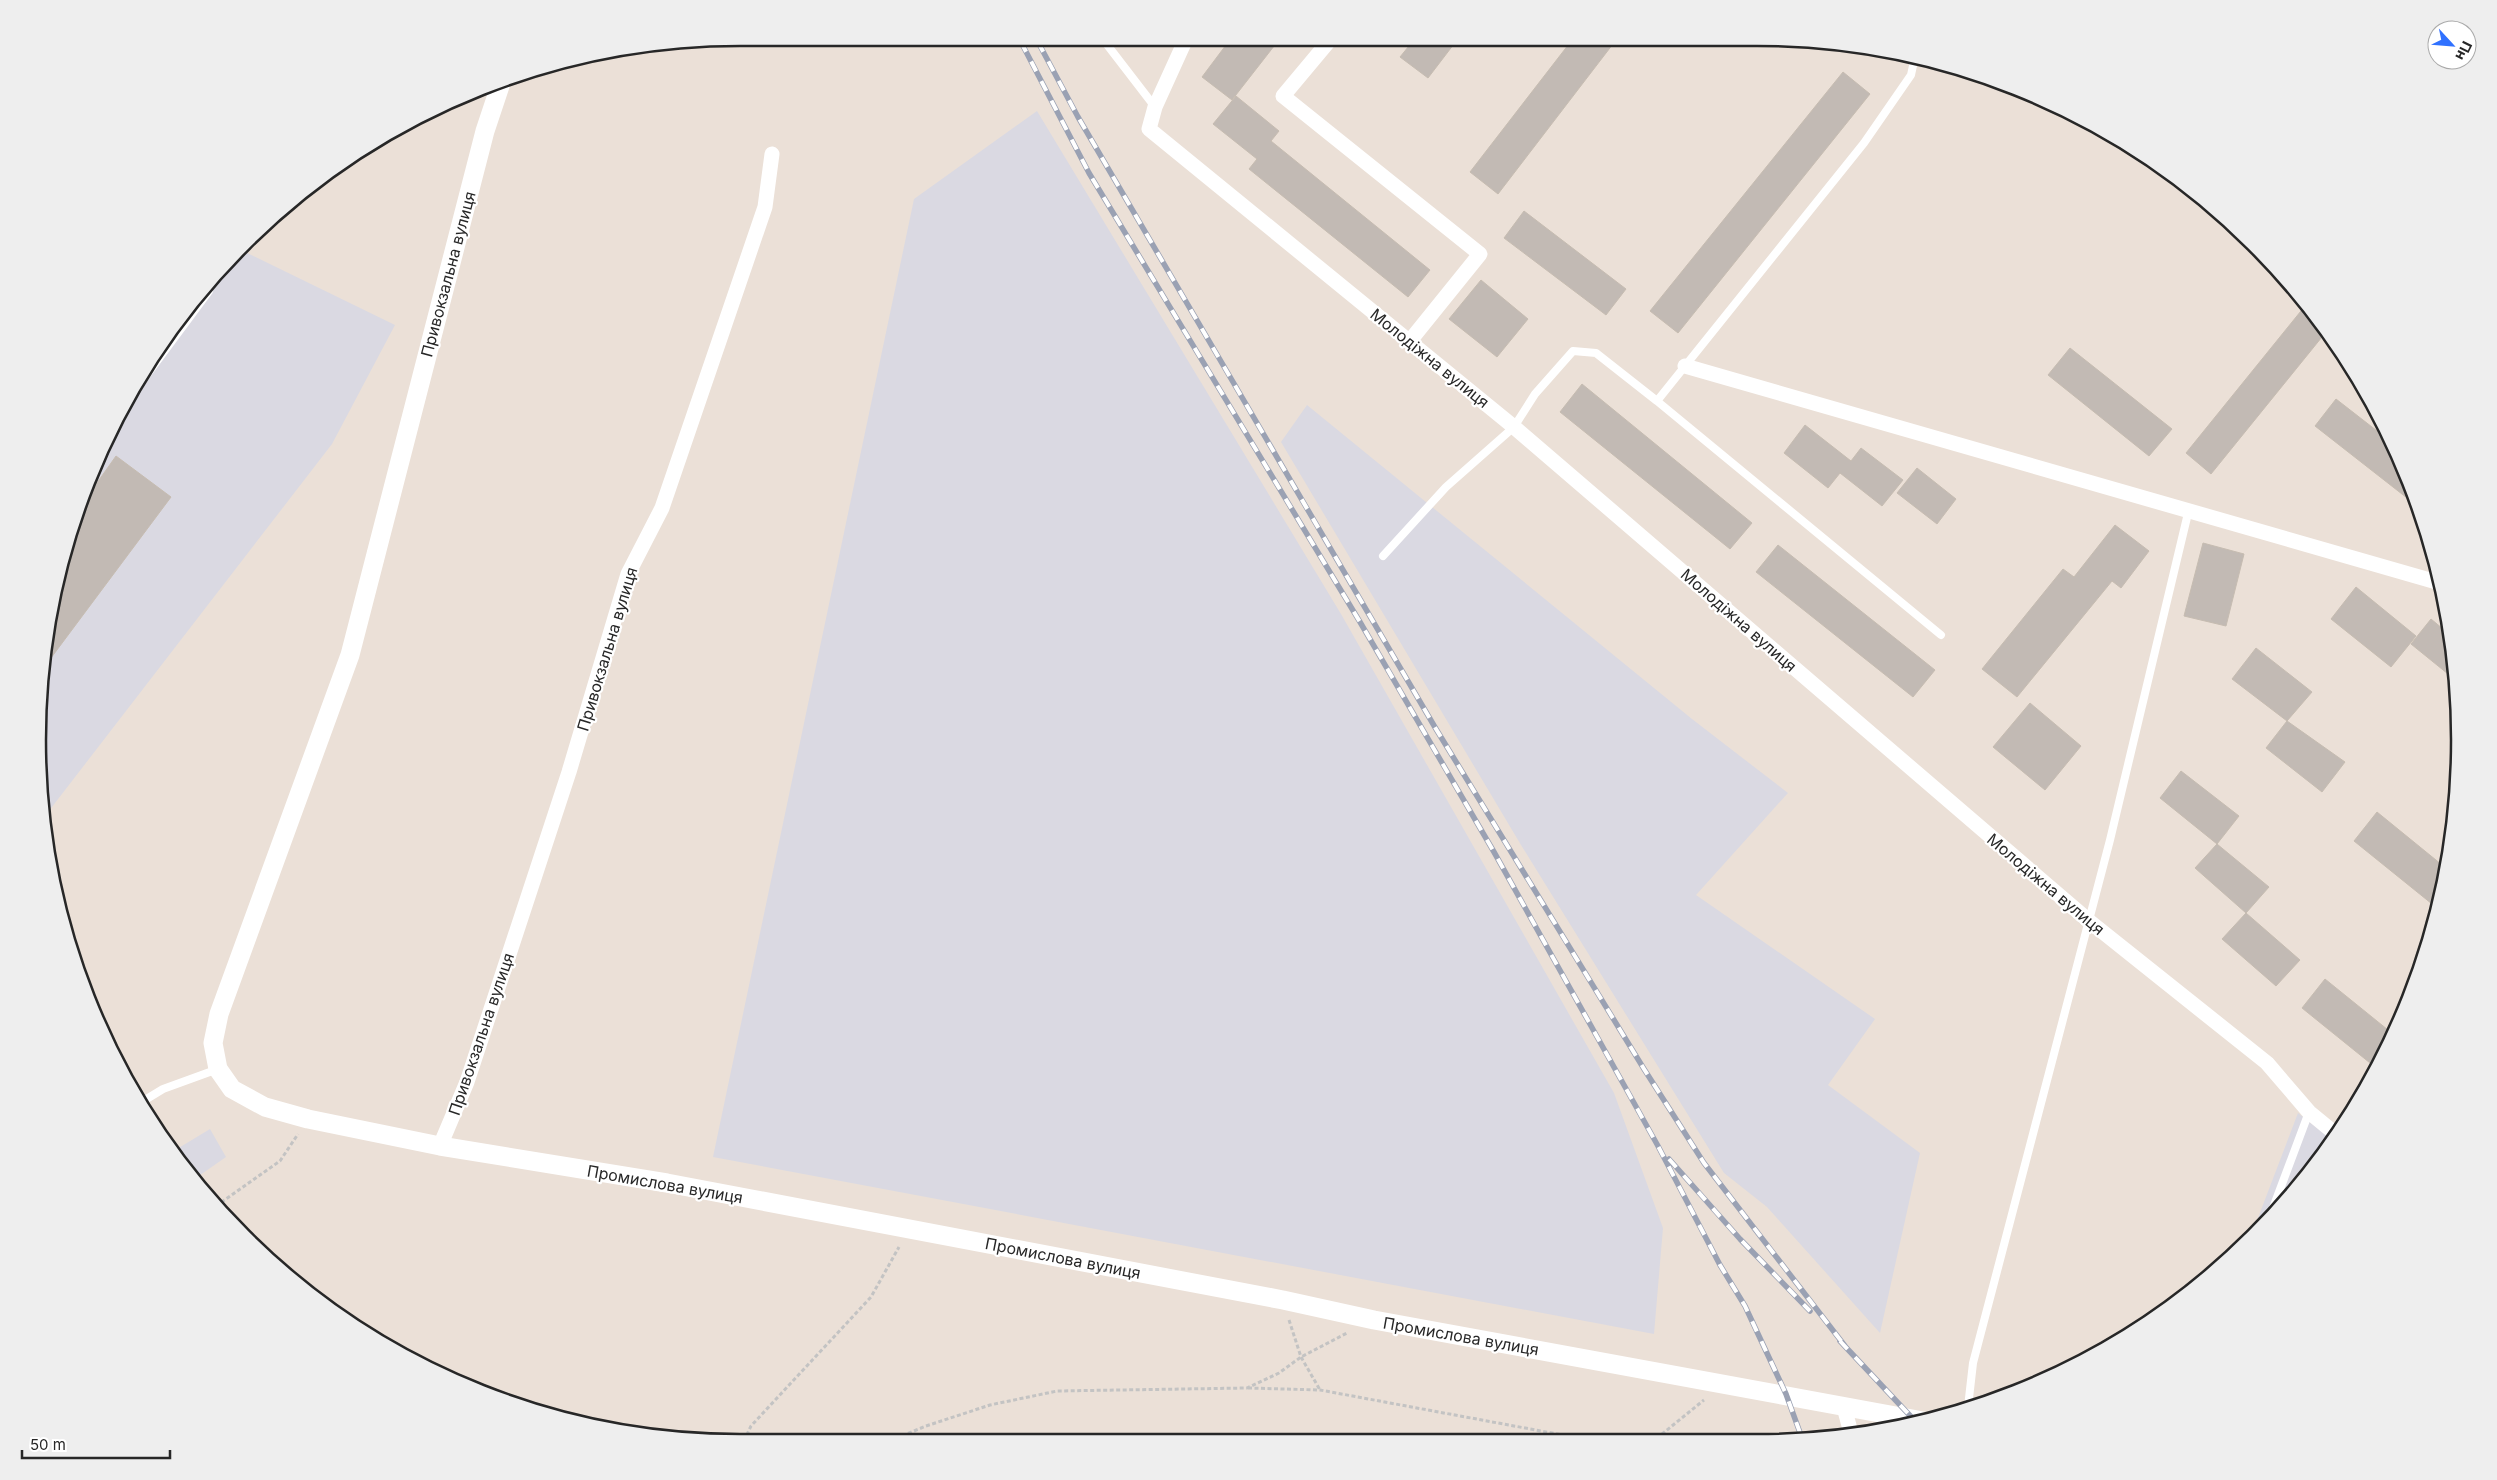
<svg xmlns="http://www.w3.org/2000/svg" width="2497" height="1480" font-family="Inter,sans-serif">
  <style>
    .industrial { fill: #dad9e2 }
    .building { fill: #c2bab4; stroke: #c6bcb1 }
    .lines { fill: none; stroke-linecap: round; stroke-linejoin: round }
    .path { stroke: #c3c3c3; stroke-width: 3; stroke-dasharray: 4 2.5; stroke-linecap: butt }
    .service { stroke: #fff; stroke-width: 8 }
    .minor { stroke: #fff; stroke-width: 15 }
    .tertiary { stroke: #fff; stroke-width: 19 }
    .rail-casing { stroke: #9aa1b3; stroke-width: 5.5 }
    .rail { stroke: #fff; stroke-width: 4; stroke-dasharray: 11; stroke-linecap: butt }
    .labels { text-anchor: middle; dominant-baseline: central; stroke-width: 4.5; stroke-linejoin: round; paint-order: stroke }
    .street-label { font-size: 16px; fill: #272727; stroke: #fff }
    .rim { fill: none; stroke: #272727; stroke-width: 2.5 }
  </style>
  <rect width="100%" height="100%" fill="#ebe0d7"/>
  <path class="industrial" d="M1037,111L1341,614L1614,1093L1663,1228L1654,1334L713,1157L914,199Z
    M239,249L395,325L332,444L45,816L38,740L44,648L75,514L156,349Z
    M1307,405L1692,719L1788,793L1696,895L1875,1019L1828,1085L1920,1153L1880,1333L1767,1207L1724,1173L1521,845L1281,442Z
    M2298,1113L2332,1140L2253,1231Z
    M210,1129L226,1157L193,1180L172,1152Z"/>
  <path class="building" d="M1457,40L1428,78L1400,57L1413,41Z
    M1572,40H1616L1498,194L1470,172Z
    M1229,41H1278L1232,100L1202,77Z
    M1843,72L1870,94L1678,333L1650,311Z
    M1236,96L1279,131L1271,141L1430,270L1408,297L1249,169L1257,159L1213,124Z
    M1524,211L1626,289L1606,315L1504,238Z
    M1481,280L1528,319L1497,357L1449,319Z
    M2305,306L2326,332L2211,474L2186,453Z
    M2070,348L2172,429L2149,456L2048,375Z
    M1582,384L1752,523L1730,549L1560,412Z
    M2336,399L2390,441L2406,471L2416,505L2315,426Z
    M1805,425L1851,461L1861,448L1903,480L1882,506L1840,473L1828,488L1784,453Z
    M116,456L171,497L42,670L44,648L75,514Z
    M1917,468L1956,499L1937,524L1897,493Z
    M2115,525L2149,551L2121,588L2112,581L2017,697L1982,669L2063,569L2074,577Z
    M2203,543L2244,554L2226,626L2184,616Z
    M1778,545L1935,670L1913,697L1756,572Z
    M2356,587L2416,636L2391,667L2331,619Z
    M2431,619L2449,634L2453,678L2411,644Z
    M2256,648L2312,692L2287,721L2232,679Z
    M2030,703L2081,746L2045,790L1993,747Z
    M2287,721L2345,762L2322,792L2266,748Z
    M2181,771L2239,816L2217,844L2160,798Z
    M2377,812L2447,869L2437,908L2354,841Z
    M2217,844L2269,887L2246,913L2195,868Z
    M2246,913L2300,960L2276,986L2222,939Z
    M2325,979L2393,1034L2375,1067L2302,1008Z"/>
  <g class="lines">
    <path class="path" d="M216,1206L280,1161L298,1134
      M1289,1320L1301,1357L1320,1390
      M1248,1388L1320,1390L1595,1441
      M744,1441L751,1426L871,1297L899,1247
      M890,1441L926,1426L990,1405L1057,1391L1247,1388L1279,1373L1301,1357L1347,1333
      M1630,1441L1662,1434L1704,1400"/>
    <path class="service" d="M1105,42L1155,107
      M137,388L209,291
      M1657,401L1864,143L1911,75L1914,61
      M1383,556L1446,487L1514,427L1535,394L1573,351L1596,353L1657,401L1941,635
      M140,1103L163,1089L218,1069
      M2273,1208L2309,1112
      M1968,1407L1973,1363L2110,840L2189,509"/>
    <path class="minor" d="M1185,41L1155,107L1149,129L1514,427L2089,921L2267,1063L2309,1112L2337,1135
      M1329,41L1283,96L1480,254L1409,342
      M1685,366L2440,583
      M440,1146L467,1082L569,772L628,574L662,508L765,207L772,154
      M1844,1407L1851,1433"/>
    <path class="tertiary" d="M502,80L485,131L350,655L219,1014L213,1043L218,1069L232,1089L265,1107L308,1119L440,1146L667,1183L1283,1300L1374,1320L1923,1421"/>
    <defs>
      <path id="rail" d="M1021,42L1089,173L1360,622L1494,852L1658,1146L1720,1265L1745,1306L1786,1394L1803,1441
        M1038,42L1078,117L1436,729L1644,1069L1704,1163L1845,1346
        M1669,1159L1740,1239L1810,1311
        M1840,1341L1916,1422"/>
    </defs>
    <use href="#rail" class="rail-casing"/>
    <use href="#rail" class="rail"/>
  </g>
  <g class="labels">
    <g class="street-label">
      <text transform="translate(448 274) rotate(-75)">Привокзальна вулиця</text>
      <text transform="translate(1430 358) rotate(39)">Молодіжна вулиця</text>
      <text transform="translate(1739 620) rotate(41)">Молодіжна вулиця</text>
      <text transform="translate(607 649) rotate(-73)">Привокзальна вулиця</text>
      <text transform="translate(2046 884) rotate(40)">Молодіжна вулиця</text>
      <text transform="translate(481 1034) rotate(-71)">Привокзальна вулиця</text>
      <text transform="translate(665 1184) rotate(10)">Промислова вулиця</text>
      <text transform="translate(1063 1258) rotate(11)">Промислова вулиця</text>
      <text transform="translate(1461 1336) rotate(10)">Промислова вулиця</text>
    </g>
  </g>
  <path d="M0 0H2497V1480H0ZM740 46H1757A694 694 0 0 1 2451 740V740A694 694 0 0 1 1757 1434H740A694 694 0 0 1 46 740V740A694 694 0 0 1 740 46Z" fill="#eee" fill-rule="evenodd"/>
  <path class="rim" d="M740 46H1757A694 694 0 0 1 2451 740V740A694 694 0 0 1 1757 1434H740A694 694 0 0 1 46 740V740A694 694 0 0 1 740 46Z"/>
  <g transform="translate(2452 45) rotate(116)"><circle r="24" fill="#ffffff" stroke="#a9a9a9"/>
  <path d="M0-4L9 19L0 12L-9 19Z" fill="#3071ff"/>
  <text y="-8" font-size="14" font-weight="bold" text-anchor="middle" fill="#272727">Пн</text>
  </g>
  <path d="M22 1450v8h148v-8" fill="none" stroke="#272727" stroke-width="2.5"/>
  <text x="30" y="1450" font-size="15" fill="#272727" stroke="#ffffff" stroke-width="4" paint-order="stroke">50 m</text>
</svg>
